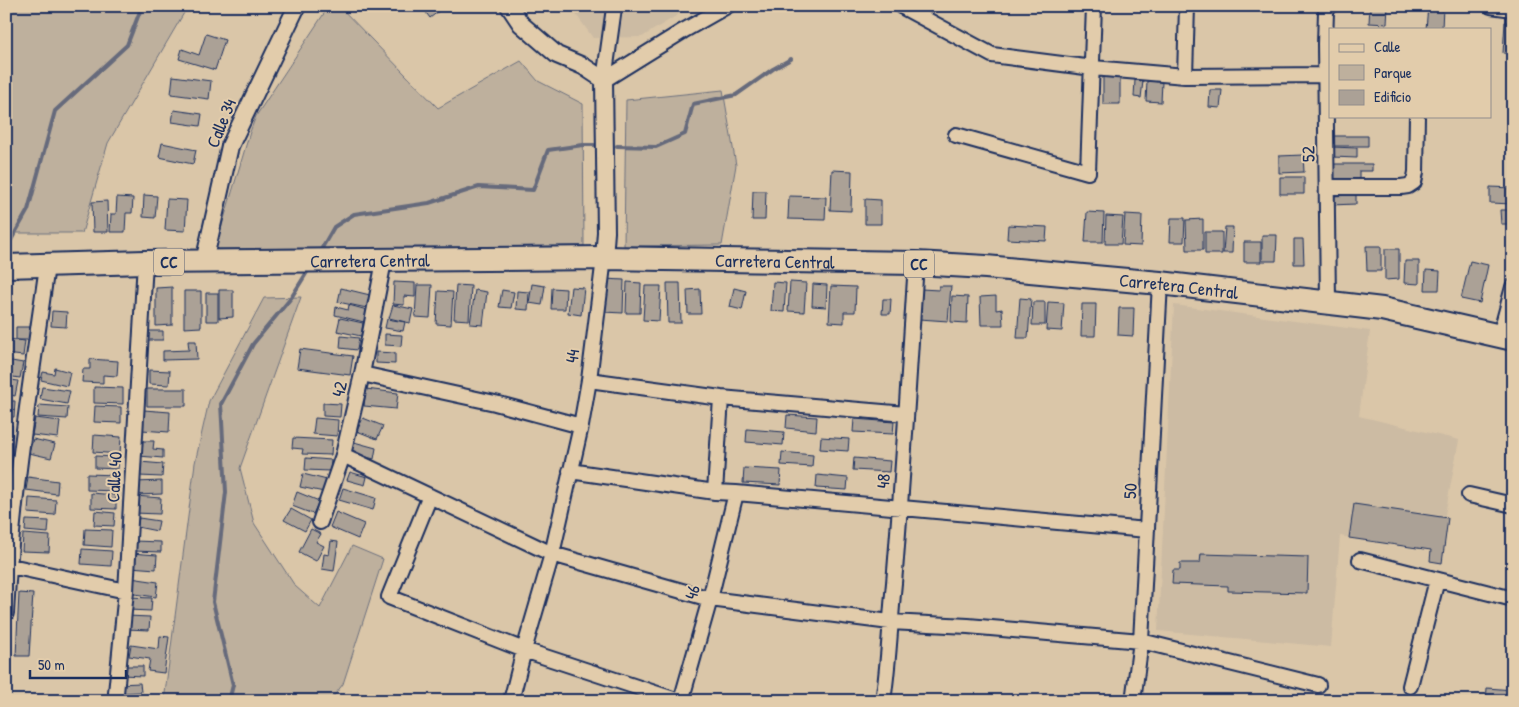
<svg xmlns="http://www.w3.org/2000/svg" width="1519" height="707" font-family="'Patrick Hand',sans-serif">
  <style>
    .built { fill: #ccbba3 }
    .green { fill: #beb09d; stroke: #6c707e }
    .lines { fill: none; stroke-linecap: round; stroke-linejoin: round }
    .stream { stroke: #666b7b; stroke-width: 4 }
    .building { fill: #aba196; stroke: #1b2f5e }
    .minor-casing { stroke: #1b2f5e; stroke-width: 18 }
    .tertiary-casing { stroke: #1b2f5e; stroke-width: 20 }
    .trunk-casing { stroke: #1b2f5e; stroke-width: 26 }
    .minor { stroke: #e2ccab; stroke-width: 14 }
    .tertiary { stroke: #e2ccab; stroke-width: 16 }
    .trunk { stroke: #e2ccab; stroke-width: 22 }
    .labels { text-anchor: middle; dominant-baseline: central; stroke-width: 4; stroke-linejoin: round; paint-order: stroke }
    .shield { fill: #e2ccab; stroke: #575e75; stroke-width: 1 }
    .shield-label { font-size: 16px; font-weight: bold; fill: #1b2f5e }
    .street-label { font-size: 18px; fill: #1b2f5e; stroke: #e2ccab }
  </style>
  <rect width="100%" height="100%" fill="#dac6a8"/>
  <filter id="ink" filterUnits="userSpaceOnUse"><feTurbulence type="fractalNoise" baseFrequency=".02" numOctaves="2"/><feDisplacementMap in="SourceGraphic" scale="10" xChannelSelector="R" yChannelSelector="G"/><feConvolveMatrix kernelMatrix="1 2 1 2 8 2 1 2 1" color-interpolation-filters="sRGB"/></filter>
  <g filter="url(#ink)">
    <path class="built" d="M570,6H692L642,37L593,38Z
      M1174,305L1370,331L1359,416L1459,440L1438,552L1340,536L1331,647L1158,631Z"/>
    <path class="green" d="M6,6H188L108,143L82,233H6V116L10,103H6Z
      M329,6H339L438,108L521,61L538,81L583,104L584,246L215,249L250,132L256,116Z
      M723,90L736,165L722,245L624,246L626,100Z
      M301,297L240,468L254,523L295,586L320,608L352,546L383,559L343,684L330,701H164L195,463L209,401L264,298Z"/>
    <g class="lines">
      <path class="stream" d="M617,146L656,147L685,134L693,104L736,95L773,69L791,59
        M6,249L28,210L55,111L127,45L142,6
        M319,253L334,227L354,214L429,203L479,187L533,190L548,150L583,145H594
        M229,701L233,685L213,602L226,492L221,404L253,344L291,298L309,269"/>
    </g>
    <path class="building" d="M421,6H444V7L430,18Z
      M1370,6H1388L1387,24L1369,23Z
      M1428,6H1443L1442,29H1426Z
      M1505,22L1513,23V54L1503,53Z
      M206,34L225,40L215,70L179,59L182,49L199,55Z
      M173,76L211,81L209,99L171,94Z
      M1103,77H1120V104H1103Z
      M1135,80L1143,81L1141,98L1134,97Z
      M1147,81L1162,82L1161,102L1146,101Z
      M1210,90H1222L1220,108L1209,107Z
      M174,110L202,114L200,126L172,122Z
      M1331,136H1368V146H1331Z
      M162,143L196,150L193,164L159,157Z
      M1332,147L1357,148V158L1332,157Z
      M1303,155L1304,172L1279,173V156Z
      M1329,164H1372V171H1359V180H1329Z
      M832,170L852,171L851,211L830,210Z
      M1280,177H1304V194H1280Z
      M1490,187L1513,188V204L1490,203Z
      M753,191H766L765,220H752Z
      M144,195L157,196L155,218L143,217Z
      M1356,195V204L1331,205L1330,196Z
      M789,196L826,197L825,220L788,219Z
      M117,197L133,198L132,213H126L125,232H110L111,214H116Z
      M167,199L187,200L185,231L165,230Z
      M865,199L881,200V224H865Z
      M107,201L108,232H93L92,202Z
      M1500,210H1513V224H1501Z
      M1087,212L1104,213L1103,242H1085Z
      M1125,214L1142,215L1141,246L1123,245Z
      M1106,216L1123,217L1121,244H1105Z
      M1171,218H1185L1184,242H1170Z
      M1203,219V250H1187L1186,220Z
      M1008,225L1047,227L1046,241L1007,239Z
      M1225,227H1233L1232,253H1223Z
      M1205,232H1222V254H1205Z
      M1262,235H1277L1276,261H1262Z
      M1294,239H1303L1304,264H1294Z
      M1244,242H1261V262H1244Z
      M1366,246H1381V271H1367Z
      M1385,249H1399V279L1385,280Z
      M1405,261H1419V284L1404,283Z
      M1470,261L1488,265L1480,303L1461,299Z
      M1426,270L1440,271L1439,290H1425Z
      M604,279L624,280L623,313L603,312Z
      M394,282L415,283V297L404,296V305L393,304Z
      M627,282L641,283L640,313H626Z
      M773,282L786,283L784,312L771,311Z
      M790,282L806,283L804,312L788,311Z
      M667,283H680L681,323H668Z
      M532,284L545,286L542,305L529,303Z
      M813,284L827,285L826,307L812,306Z
      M417,285H432L430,318L415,317Z
      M456,285L471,286L469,320L454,319Z
      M645,286H661L659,321L643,320Z
      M831,286L856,287L855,312H844V323L829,322Z
      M939,286H951L948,321L919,319L921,289L939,290Z
      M172,287V325L156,326V288Z
      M571,287L584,288L581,315L568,313Z
      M341,288L370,295L367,308L338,302Z
      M552,288L566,289L565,309H551Z
      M734,288L746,291L742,310L730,307Z
      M700,289L701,314H688L687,290Z
      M219,290H233V317L219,318Z
      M475,290L487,292L483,325L470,324Z
      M502,290L514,292L511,308L499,307Z
      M184,291H201V327L184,328Z
      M438,291L453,292L451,325L436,324Z
      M517,291L529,292L528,310L516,309Z
      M206,293H218V321H206Z
      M952,296L968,297L967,323L951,322Z
      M996,296V310L1002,309L1003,325H981L980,297Z
      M1020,298L1031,299L1028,338H1017Z
      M883,299H891L890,314H882Z
      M1033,302H1045V325H1032Z
      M1048,302L1064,303L1062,331L1046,330Z
      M1082,304H1096L1095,336H1081Z
      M349,305L367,310L364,322L335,315L336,307L348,310Z
      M393,305L413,309L410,323L389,318Z
      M1119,308H1134L1133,336L1118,335Z
      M52,311L67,312L66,327L51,326Z
      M340,318L363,323L361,336L337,331Z
      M387,319L405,322L403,331L385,328Z
      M16,327H30V340H16Z
      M148,331H163V340H148Z
      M385,334L402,335L401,346L385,345Z
      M341,336L359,338L357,350L340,348Z
      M8,339L25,341L23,356L6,354Z
      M188,341H196L197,359L163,360V351L189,350Z
      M300,349L353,356L350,375L297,368Z
      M376,352L395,353V364L376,363Z
      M90,359L118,361L117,376L103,375V383L82,382L83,369H90Z
      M6,360L23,363L20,378L6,376Z
      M55,368L70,372L67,386L41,380L43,372L54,374Z
      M149,370L170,371L169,385L149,384Z
      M6,379L18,381L15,396L6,394Z
      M42,387L70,391L67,404L40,399Z
      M94,387L123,388V404L94,403Z
      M147,389H186V406H147Z
      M366,389L398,393L396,409L364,406Z
      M6,401H15L14,417H6Z
      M323,403L341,404L340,417L323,416Z
      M39,405L68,407L67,419L38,417Z
      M95,406L121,407V423L94,422Z
      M144,410L170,412L169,432L142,430Z
      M787,415L817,417L816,431L786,428Z
      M35,418L60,421L58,438L32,435Z
      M315,418L338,420L337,436L313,434Z
      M363,418L383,426L377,439L357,431Z
      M854,419L894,422L893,434L853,432Z
      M6,425H12V437H6Z
      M747,429L784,432L783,445L746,442Z
      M94,435L121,437L120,454L93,452Z
      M821,437L849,439L848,451L820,449Z
      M6,438H10V455H6Z
      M293,438L332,440L331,455L302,454L303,449L292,448Z
      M33,439L55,444L51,458L29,453Z
      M140,441H154L153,449L163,450V458L139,456Z
      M354,442L376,448L374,459L351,453Z
      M782,452L813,455L812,467L781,465Z
      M95,456L119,457L118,469L95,468Z
      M306,458L331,460L330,471L305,470Z
      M854,458L890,461L889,472L853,470Z
      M6,460H9L8,476H6Z
      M140,462L163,464L162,477L139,476Z
      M744,468L781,470L780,485L743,483Z
      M350,472L367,477L365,485L347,480Z
      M87,474L118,475L117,491L87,490Z
      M303,474L327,480L324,492L300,487Z
      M817,475L848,478L847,490L816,488Z
      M28,477L58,481L57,494L26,490Z
      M162,481V494L135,495V482Z
      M343,488L376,498L373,510L339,500Z
      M297,492L319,501L313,514L292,506Z
      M91,493L116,495V509L91,508Z
      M135,496L161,498L160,514L134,513Z
      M29,498L56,500L55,515L28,513Z
      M1354,504L1448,518L1442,563L1430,561L1431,550L1349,538Z
      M291,509L311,520L305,531L284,520Z
      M95,511L115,513L114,526L94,525Z
      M336,512L364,524L358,539L330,527Z
      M139,518L159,521L157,531L137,527Z
      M26,520L49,521L48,533L25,531Z
      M85,529L112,530L111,547L84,545Z
      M311,529L321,534L316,542L324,546L316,561L299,552Z
      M23,534L50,536L49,552L22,551Z
      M134,541L161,542V552L134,551Z
      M331,541L338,542L334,571L322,569L324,554L329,555Z
      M82,549L112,551L111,566L81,564Z
      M131,553L157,555L156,569L130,567Z
      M1201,554L1308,557L1307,593L1228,591V586L1172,584L1173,570H1180V563H1200Z
      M131,578L158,582L156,597L128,593Z
      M19,593L33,594L29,656H16Z
      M129,597L152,598L151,611L128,610Z
      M127,616L150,617L149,630L126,629Z
      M160,636L169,637L164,673L148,671L150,659L129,656L131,645L159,649Z
      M121,666H143V676L121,675Z
      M140,683L141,692L119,693V684Z
      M1487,688L1513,690V701H1486Z"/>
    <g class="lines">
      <defs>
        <path id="minor" d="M901,6L992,55L1093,68L1185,76L1330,75
          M1491,6L1513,9
          M1185,76L1187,6
          M604,80L683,31L727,6
          M604,80L614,8L613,6
          M956,135L1088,172L1094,6
          M1327,187H1401L1408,186L1414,182L1416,172L1417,116
          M1328,302L1325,44L1326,11L1330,6
          M1500,335L1513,287
          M362,374L495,403L581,426
          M589,380L721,398L906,414
          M343,455L552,554L710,599L890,622L968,626L1141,641L1318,685
          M570,471L715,492L736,493L1147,530
          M715,492L721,398
          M1469,495L1513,505
          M430,496L389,597L524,650L679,701
          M320,522L343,455L362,374L384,261
          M1360,560L1513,599
          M6,565L126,591
          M6,613C12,497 31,381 47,266
          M1410,686L1437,580
          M116,693L126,591L145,262
          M511,701L524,650L552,554L581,426L589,380L604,258
          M681,701L710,599L736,493
          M883,701C889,662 890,622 894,583C903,477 909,370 916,263
          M1133,701L1141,641L1160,283"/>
        <path id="tertiary" d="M509,6L521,24L557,55L583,66L604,80L606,232L604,258
          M204,262L230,146L297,6"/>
        <g id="trunk">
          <path id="s1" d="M6,266L145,262L604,258L916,263L986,267L1160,283L1382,309L1513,339"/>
        </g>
      </defs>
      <use href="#minor" class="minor-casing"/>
      <use href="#tertiary" class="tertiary-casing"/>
      <use href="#trunk" class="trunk-casing"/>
      <use href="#minor" class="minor"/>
      <use href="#tertiary" class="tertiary"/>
      <use href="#trunk" class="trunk"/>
    </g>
  </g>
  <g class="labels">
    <g class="shield">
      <rect x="154" y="248.5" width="30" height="27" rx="4"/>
      <rect x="904" y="250.5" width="30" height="27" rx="4"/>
    </g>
    <g class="shield-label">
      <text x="169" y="262">CC</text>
      <text x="919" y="264">CC</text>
    </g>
    <g class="street-label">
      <text transform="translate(221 123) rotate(-68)">Calle 34</text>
      <text transform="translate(1308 154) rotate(-91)">52</text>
      <text stroke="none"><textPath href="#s1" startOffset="364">Carretera Central</textPath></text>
      <text stroke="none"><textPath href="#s1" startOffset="769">Carretera Central</textPath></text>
      <text stroke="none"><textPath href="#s1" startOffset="1174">Carretera Central</textPath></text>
      <text transform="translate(572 356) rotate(-83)">44</text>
      <text transform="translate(339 389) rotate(-77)">42</text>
      <text transform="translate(114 477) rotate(-87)">Calle 40</text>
      <text transform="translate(883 481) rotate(-86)">48</text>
      <text transform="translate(1130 491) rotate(-87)">50</text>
      <text transform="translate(692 592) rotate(-75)">46</text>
    </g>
  </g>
  <rect width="1519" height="707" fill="none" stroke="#e2ccab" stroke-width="25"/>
  <rect x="12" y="12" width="1494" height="682" fill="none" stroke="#1b2f5e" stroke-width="2" filter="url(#ink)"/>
  <rect x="1329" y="28" width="162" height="90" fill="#e2ccab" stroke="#928d8c"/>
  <rect x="1339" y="44" width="25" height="8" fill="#e2ccab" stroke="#928d8c"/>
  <text x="1374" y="52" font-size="15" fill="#1b2f5e">Calle</text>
  <rect x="1339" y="65" width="25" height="15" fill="#beb09d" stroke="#928d8c"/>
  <text x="1374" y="78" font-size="15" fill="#1b2f5e">Parque</text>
  <rect x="1339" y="90" width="25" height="15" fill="#aba196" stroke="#928d8c"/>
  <text x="1374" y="102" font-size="15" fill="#1b2f5e">Edificio</text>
  <path d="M30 670v8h96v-8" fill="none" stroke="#1b2f5e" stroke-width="2.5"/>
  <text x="38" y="670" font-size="15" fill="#1b2f5e" stroke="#e2ccab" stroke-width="4" paint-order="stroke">50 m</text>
</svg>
